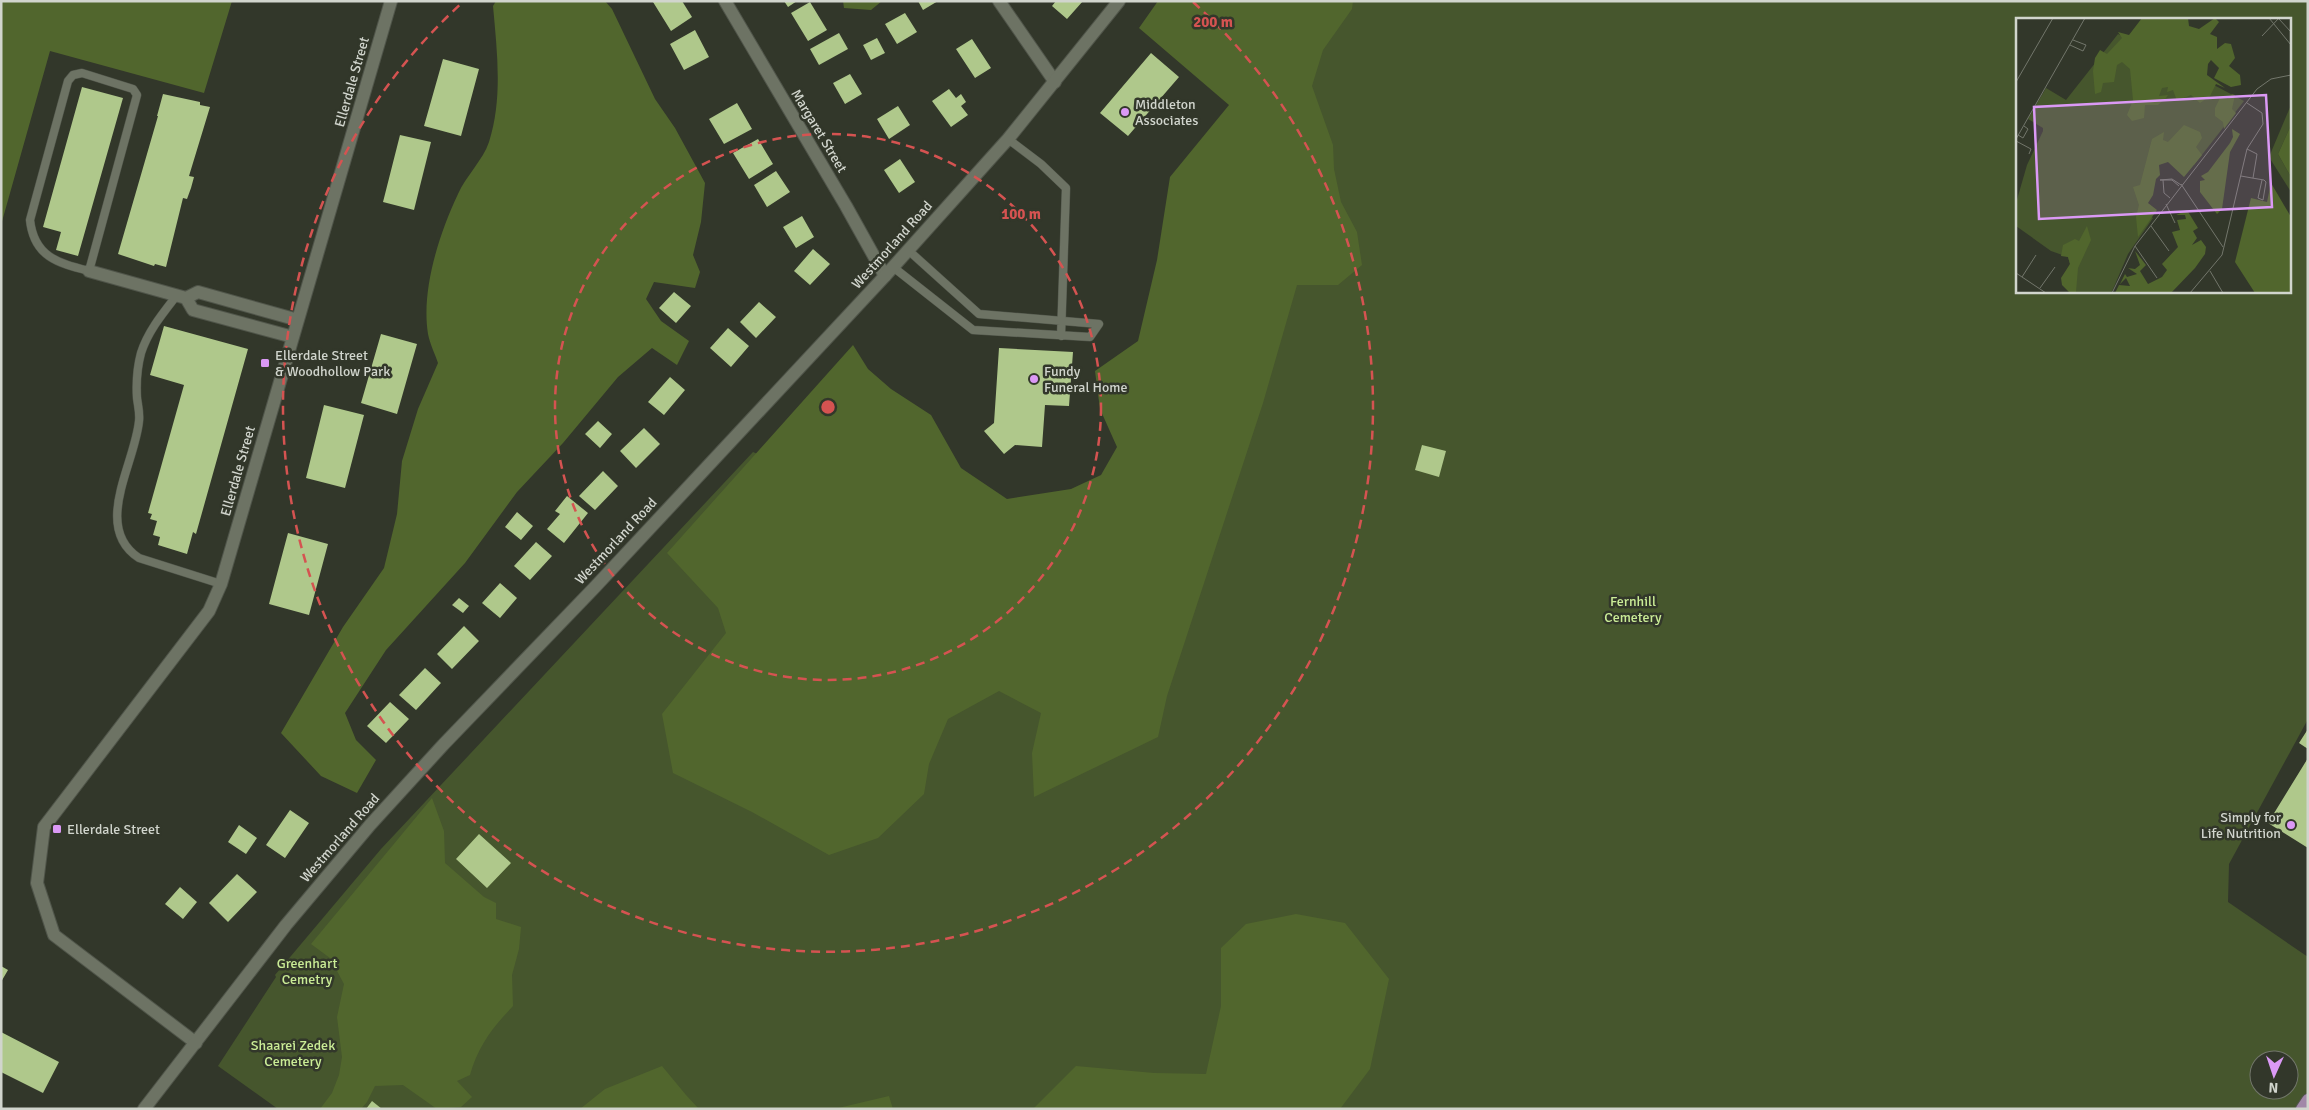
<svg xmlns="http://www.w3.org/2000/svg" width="2309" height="1110" font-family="Signika,sans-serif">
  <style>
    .green { fill: #46562d; fill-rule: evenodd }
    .forest { fill: #51662d }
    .building { fill: #afc88b }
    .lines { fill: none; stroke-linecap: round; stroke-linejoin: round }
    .service-casing { stroke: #50554a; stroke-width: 9 }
    .minor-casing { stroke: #50554a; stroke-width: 14 }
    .tertiary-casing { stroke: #50554a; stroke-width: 14 }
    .primary-casing { stroke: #50554a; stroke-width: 14 }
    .service { stroke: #6d7364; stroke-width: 8 }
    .minor { stroke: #6d7364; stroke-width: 12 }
    .tertiary { stroke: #6d7364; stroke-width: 12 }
    .primary { stroke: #a188a8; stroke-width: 12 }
    .ring { fill: none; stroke: #d55351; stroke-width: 2.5; stroke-dasharray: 9 6 }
    .poi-dot { fill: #db99f5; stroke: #32372a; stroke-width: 2 }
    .labels { text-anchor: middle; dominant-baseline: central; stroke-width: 5; stroke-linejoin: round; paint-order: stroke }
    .street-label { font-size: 14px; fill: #d1d5cd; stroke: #32372a }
    .poi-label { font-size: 14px; fill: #d1d5cd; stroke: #32372a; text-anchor: start }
    .park-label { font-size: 14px; fill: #caec96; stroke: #32372a }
    .inset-road { fill: none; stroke: #72766b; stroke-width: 1 }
    .view { fill: #db99f5; fill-opacity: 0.15; stroke: #db99f5; stroke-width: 2.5 }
    .inset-edge { fill: none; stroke: #d1d5cd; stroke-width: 2.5 }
    .centre { fill: #d55351; stroke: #32372a; stroke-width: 2.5 }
    .ring-label { font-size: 15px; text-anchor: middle; font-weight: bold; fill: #d55351; stroke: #32372a; stroke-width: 5; stroke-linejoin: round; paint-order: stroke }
  </style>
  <rect width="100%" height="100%" fill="#32372a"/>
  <path class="green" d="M1257,1H2308V719L2229,864L2228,902L2308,957V1099L2302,1109H278L218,1066L276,977L275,975L381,849L753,452L1095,603L1230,281ZM2018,19H2290V291H2018ZM2259,1060H2289V1090H2259Z"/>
  <path class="forest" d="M1,1H232L204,93L50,51L1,225Z
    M496,1H605L612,9L655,99L675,128L705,183L701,222L693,255L700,272L695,288L654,282L646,299L661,321L689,341L677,365L652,348L618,377L563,443L517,492L465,563L386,650L345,713L356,740L376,760L357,793L321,776L281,733L343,627L384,568L397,514L402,461L418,409L438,363C435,354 430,344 428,334C421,290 439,234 458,194C466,176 483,160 489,142C503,98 497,51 493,6Z
    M843,1H882L871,10L844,8Z
    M1158,1H1353L1352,9L1323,50L1312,86L1333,145L1334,169L1341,202L1357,232L1362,265L1338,285H1297L1263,403L1167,696L1158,737L1034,797L1032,753L1041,713L999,691L948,719L929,764L924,794L878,838L829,855L752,812L673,773L662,714L726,633L718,608L667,553L853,345L868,369L891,389L931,415L961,468L1007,499L1071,489L1101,475L1117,447L1100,409L1095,371L1138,341L1157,260L1170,177L1229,105L1139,28Z
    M432,798L444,831L445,863L484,897L496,903V919L521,927L519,949L512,975L513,1006C493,1027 478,1046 470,1075L457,1081L472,1097L461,1107L437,1109L403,1085L375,1086L367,1102L361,1109H320L332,1093L339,1075L342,1057L337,1017L344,984L330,958L311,944Z
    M1296,914L1345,923L1389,979L1370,1069L1340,1109H1033L1076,1066L1154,1073L1206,1074L1221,1006V948L1246,924Z
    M662,1066L686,1095L699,1109H580L605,1089Z
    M889,1096L893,1109H834Z"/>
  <path class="building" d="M655,1H682L692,17L671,31L653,2Z
    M784,1H797L788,7Z
    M918,1H938L923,10Z
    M1056,1H1083L1067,19L1052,6Z
    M810,2L827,30L808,41L791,13Z
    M905,13L917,32L897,44L885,24Z
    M695,30L709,57L684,70L670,44Z
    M839,33L848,49L819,65L810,49Z
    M877,38L885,53L871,60L863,45Z
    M972,39L991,68L975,78L956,49Z
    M1151,53L1179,77L1128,136L1100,113Z
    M443,59L479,69L461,136L424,126Z
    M850,74L862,94L845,104L833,83Z
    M82,87L123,98L78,256L56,250L61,232L43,227Z
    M949,89L956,98L961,94L966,102L961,106L968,115L951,127L932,101Z
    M163,94L200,102V105L210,107L189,176L194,177L191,188L187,199L183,198L166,267L155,264L154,266L118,254L158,116H157Z
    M737,103L752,129L724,144L709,119Z
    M898,106L910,125L889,139L877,119Z
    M400,135L431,142L414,210L383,202Z
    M758,139L773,164L749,179L733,153Z
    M900,159L915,182L899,193L884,170Z
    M776,171L790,192L767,207L754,185Z
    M802,216L814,237L796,248L783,227Z
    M813,249L830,264L810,285L794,271Z
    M674,292L691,306L676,323L659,308Z
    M759,302L776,317L756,338L740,322Z
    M164,326L248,349L196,534L193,532L187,554L158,545L160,537L153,535L157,521L150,519L152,514L148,513L184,385L150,375Z
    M728,328L749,346L731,367L710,348Z
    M381,334L417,344L397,414L361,403Z
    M999,348L1073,352L1069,406L1045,405L1042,447L1015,445L1004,454L984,431L994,423Z
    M670,377L685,390L664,415L648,402Z
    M324,405L364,415L345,488L306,478Z
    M598,421L612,434L600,448L585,434Z
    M644,428L660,444L636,468L620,451Z
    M1422,445L1446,451L1439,477L1415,470Z
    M603,471L618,486L595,510L579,496Z
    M567,496L588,513L564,543L547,529L560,514L555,511Z
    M517,512L533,526L521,540L505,527Z
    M288,533L328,544L309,615L269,604Z
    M536,542L552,556L530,580L514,566Z
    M500,583L517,598L500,618L482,603Z
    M459,598L469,606L463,613L452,605Z
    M464,626L479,641L452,669L437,654Z
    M425,668L441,683L416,710L399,695Z
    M390,702L409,719L386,743L367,726Z
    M2308,729V749L2299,743Z
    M2308,758V848L2268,823Z
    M290,810L309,823L285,858L266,845Z
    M239,825L257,838L246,854L228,842Z
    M479,834L511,863L487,888L456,859Z
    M237,874L257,892L228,922L209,903Z
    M180,887L197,902L183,919L165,904Z
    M1,966L8,970L1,982Z
    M1,1032L59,1062L43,1093L1,1072Z
    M372,1101L382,1109H366Z"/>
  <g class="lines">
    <defs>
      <path id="service" d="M82,73L133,89L137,95L89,271C58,263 34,257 30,220L68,81L73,75Z
        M1008,139L1041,164L1066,188L1061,336
        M893,267L973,330L1090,337L1099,324L979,314L908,250
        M177,295C163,313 148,331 141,353C137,368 136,382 137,398C138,406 140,413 139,421C135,464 92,527 139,558L221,584"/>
      <path id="minor" d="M725,1L846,206L885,276
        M999,1L1055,82
        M89,271L186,298L198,292L298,320
        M186,298L193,310L293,337
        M196,1043L54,935L37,883L44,827L209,611L221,584L391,1"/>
      <path id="tertiary" d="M144,1109L286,925L370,825L443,745L595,587L885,276L1008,139L1119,1"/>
      <path id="primary" d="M2302,1109L2308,1100"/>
    </defs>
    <use href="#service" class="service-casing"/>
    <use href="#minor" class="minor-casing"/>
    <use href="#tertiary" class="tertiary-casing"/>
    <use href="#primary" class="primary-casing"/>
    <use href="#service" class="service"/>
    <use href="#minor" class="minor"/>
    <use href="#tertiary" class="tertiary"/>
    <use href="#primary" class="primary"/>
  </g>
  <g class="ring">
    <circle cx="828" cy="407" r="273"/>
    <path d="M1193 2A545 545 0 1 1 463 2"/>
  </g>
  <g class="poi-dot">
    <circle cx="1125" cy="112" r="5"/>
    <rect x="260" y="358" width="10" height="10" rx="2.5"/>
    <circle cx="1034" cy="379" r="5"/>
    <circle cx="2291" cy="825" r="5"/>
    <rect x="52" y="824" width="10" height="10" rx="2.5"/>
  </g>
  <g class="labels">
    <g class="street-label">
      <text transform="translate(352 82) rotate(-74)">Ellerdale Street</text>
      <text transform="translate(819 131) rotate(59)">Margaret Street</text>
      <text transform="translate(892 245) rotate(-48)">Westmorland Road</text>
      <text transform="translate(238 471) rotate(-74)">Ellerdale Street</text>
      <text transform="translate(616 541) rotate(-47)">Westmorland Road</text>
      <text transform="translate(340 838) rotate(-49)">Westmorland Road</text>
    </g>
    <g class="poi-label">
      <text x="1135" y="104">Middleton<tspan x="1135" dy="16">Associates</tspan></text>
      <text x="275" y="355">Ellerdale Street<tspan x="275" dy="16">&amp; Woodhollow Park</tspan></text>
      <text x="1044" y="371">Fundy<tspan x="1044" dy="16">Funeral Home</tspan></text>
      <text x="2281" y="817" text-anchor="end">Simply for<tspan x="2281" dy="16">Life Nutrition</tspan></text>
      <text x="67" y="829">Ellerdale Street</text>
    </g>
    <g class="park-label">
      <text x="1633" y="601">Fernhill<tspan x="1633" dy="16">Cemetery</tspan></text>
      <text x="307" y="963">Greenhart<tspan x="307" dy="16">Cemetry</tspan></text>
      <text x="293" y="1045">Shaarei Zedek<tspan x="293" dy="16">Cemetery</tspan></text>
    </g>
  </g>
  <g transform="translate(2016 18)">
    <rect width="275" height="275" fill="#32372a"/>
    <path d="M102,16L228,83L178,147L143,134L126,192L137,200L112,236L97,271L95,275H59L49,260L54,246L52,239L35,233L0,208V185L11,147L27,113V110L12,101L30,70L50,82ZM275,87V107L262,136L275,159V174L253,139Z" fill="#46562d"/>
    <path d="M126,0H172L173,8L183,11L199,0L203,4L194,16L201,19V31L209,25L215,26L219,40L213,48L224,57L225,67L215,69L198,60L203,50L195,42L192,46L191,57L209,70L200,66L194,78L184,85L175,77L161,83L157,72L151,74L152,69L146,70L143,78L152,77L150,80L142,87H129L128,100L116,103L111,97L117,82L114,51L106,44L101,47L98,64L87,65L85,74L79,76L77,53L79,40L84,32L91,36L106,20L102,14L113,17ZM216,76L219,77L216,91L220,95L208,111L207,104L199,98V90L204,80L212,81ZM168,107L184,114L186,120L180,129L186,137L168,159L152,144L143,147L144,157L140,161L137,177L132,185L141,192L122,219L120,199L123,187L117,169L124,167L136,121L148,114L147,122L152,124ZM275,107V159L262,136ZM216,111L224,116L214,134L206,191L201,196L184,174V163L189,162L185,158L192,154L214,125L217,119ZM255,165L275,199V275H239L219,244L235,180L251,184ZM171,192L182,210L177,213L181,220L176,227L185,222L190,229L189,236L179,250L155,275H99L103,267L114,268L110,260L104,266L109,256L111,259L121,256L112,250L119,251L124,247L119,233L130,247L124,253L132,266L146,259L151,252L146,246L162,229L156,214L164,212L161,202L170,201L169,197H160ZM71,208L75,222L62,250L60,274L54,275L46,267L45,260L54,246L52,239L45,238L47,227L59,221L63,223Z" fill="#51662d"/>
    <path class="inset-road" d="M253,0L275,27M263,1L275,14M246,18L263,0M54,27L67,33L70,27L57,22M0,64L37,0M2,117L7,120L12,111L8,108M0,121L69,0M0,123L15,131L13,136M231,131L241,136L237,160M225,158L236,160L248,162L250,164L247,182L242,180L246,162M147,162L148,175L154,180M165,166L207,229M163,168L156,162H144L156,161L165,167M150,186L159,205M135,208L153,233M119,228L141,260M194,253L207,275M0,255L30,275M6,259L20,237M24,270L39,249M96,275L119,228L241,71L255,61L275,57M174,275L206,237L231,131L247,106L246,95L231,85"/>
    <path class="view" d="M250,77L256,189L23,201L18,89Z"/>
    <rect width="275" height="275" class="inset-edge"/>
  </g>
  <circle cx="828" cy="407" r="8" class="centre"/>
  <g class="ring-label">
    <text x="1213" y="27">200 m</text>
    <text x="1021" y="219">100 m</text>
  </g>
  <rect width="2309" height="1110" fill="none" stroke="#d1d5cd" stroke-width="5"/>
  <g transform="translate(2274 1075) rotate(183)"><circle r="24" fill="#32372a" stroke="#72766b"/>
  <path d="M0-4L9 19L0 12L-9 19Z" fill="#db99f5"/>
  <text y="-8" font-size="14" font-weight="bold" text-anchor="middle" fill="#d1d5cd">N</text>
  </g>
</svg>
